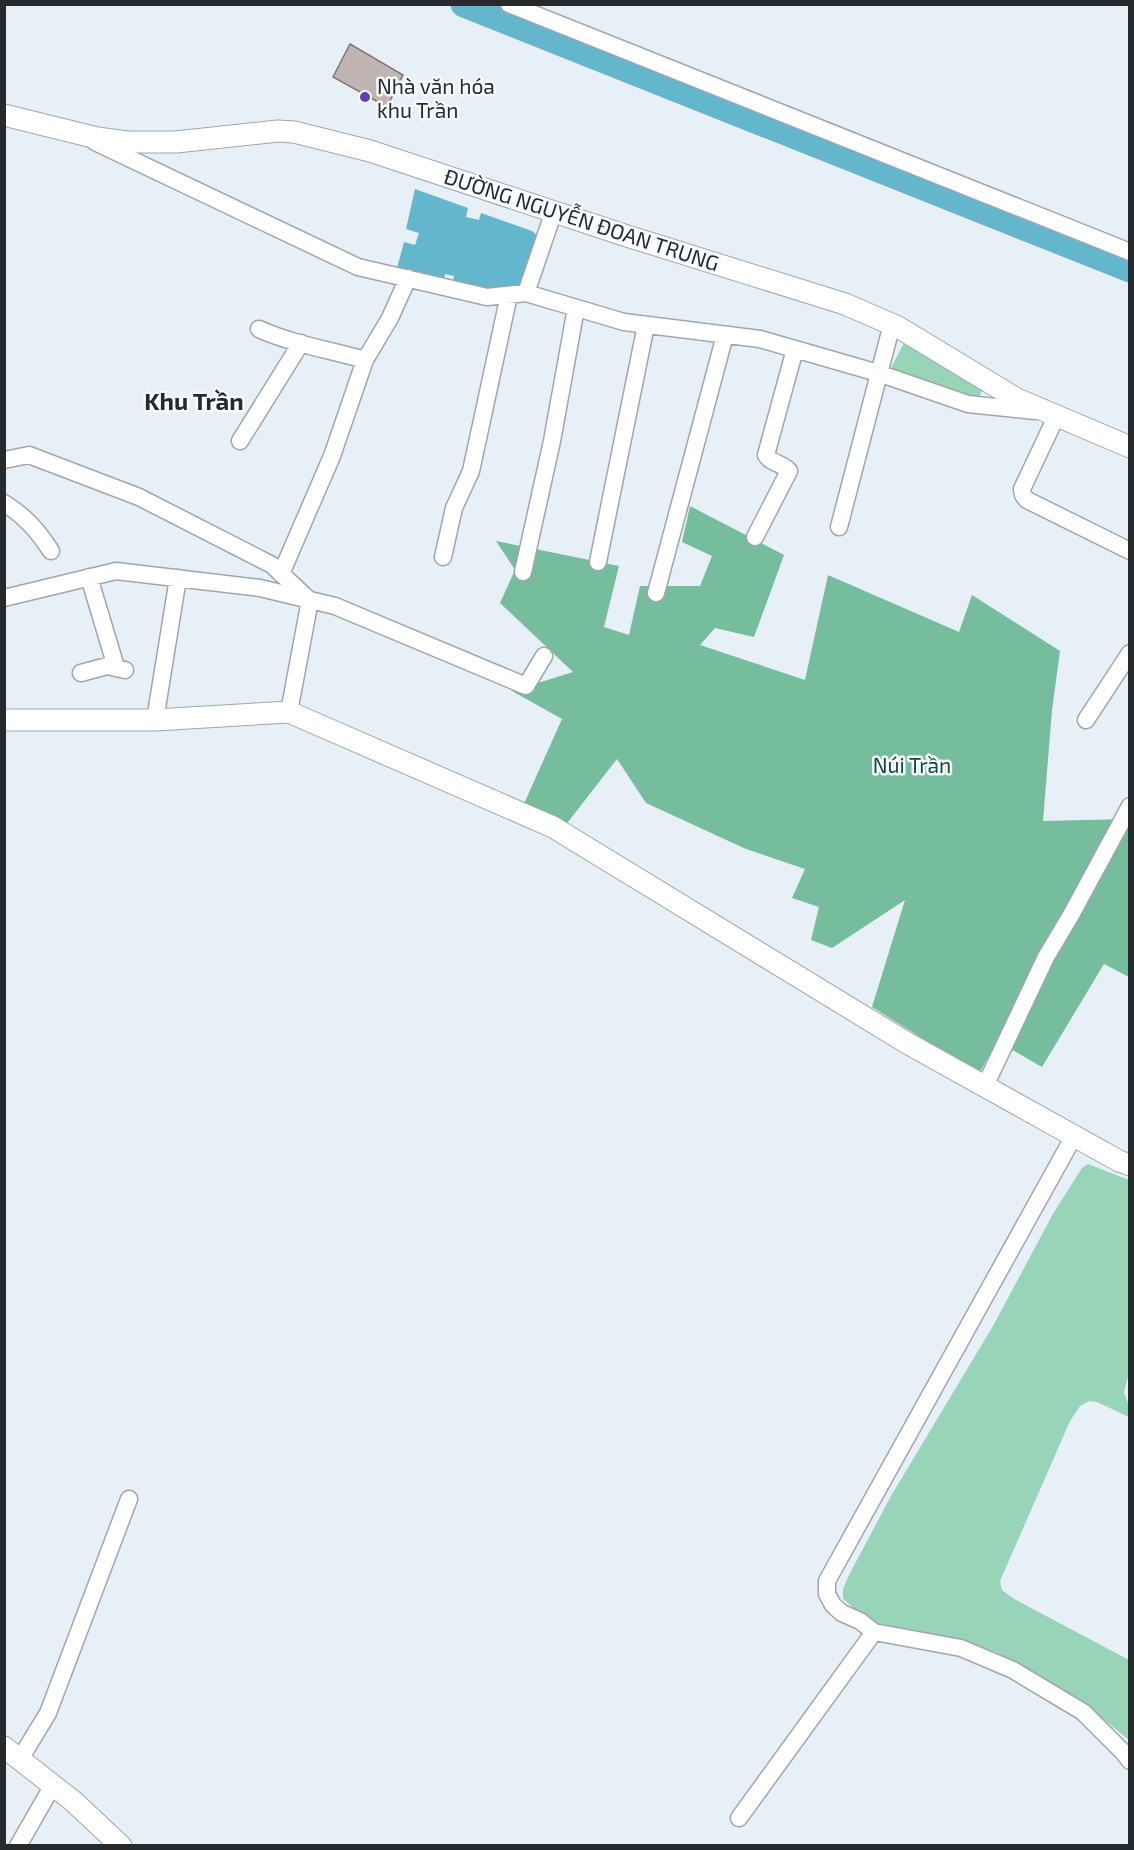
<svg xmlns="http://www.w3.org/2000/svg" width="1134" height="1850" font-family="'Exo 2',sans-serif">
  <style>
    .green { fill: #97d4b8 }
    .forest { fill: #75bd9d }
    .water { fill: #63b6cc }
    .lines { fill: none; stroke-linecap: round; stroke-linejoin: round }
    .river { stroke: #63b6cc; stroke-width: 27 }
    .building { fill: #c0b5b2; stroke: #827774; stroke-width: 1.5 }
    .minor-casing { stroke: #a0a6ae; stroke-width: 19 }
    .tertiary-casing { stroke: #a0a6ae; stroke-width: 23 }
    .minor { stroke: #fff; stroke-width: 16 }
    .tertiary { stroke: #fff; stroke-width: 21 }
    .poi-dot { fill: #5a3fb7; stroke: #f8fbff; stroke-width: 2 }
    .labels { text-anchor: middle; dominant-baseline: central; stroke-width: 5; stroke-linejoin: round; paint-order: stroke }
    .poi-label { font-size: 21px; fill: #272a2d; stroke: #f8fbff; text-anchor: start }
    .street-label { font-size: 21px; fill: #272a2d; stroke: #f8fbff }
    .park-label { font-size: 21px; fill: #0f4a35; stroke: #f8fbff }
    .quarter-label { font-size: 24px; font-weight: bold; fill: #272a2d; stroke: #f8fbff }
  </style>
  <rect width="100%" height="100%" fill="#e7eff7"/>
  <path class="green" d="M905,341L983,389L977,401L890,370Z
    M1088,1164L1129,1180L1130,1369L1124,1392L1129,1406V1417L1097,1402L1089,1401L1080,1406L1070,1421L1000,1581L1002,1590L1014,1599L1129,1660V1740L1103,1719L1059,1689L996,1652L960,1641L883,1625L867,1619L843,1599V1589L848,1577L891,1496L993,1326L1054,1212L1082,1168Z"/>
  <path class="forest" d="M690,506L784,555L754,637L715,628L700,645L805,680L828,575L959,632L972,595L1060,651L1052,710L1043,821L1129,819V977L1104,964L1042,1067L997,1041L979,1074L872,1007L905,900L832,948L811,940L819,907L792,898L805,869L746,849L646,803L617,759L554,840L518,817L562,719L512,691L573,672L500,603L515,570L496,541L619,566L604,627L629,635L640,586H700L712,556L682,542Z"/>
  <path class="water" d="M415,189L468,208L466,217L479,220L481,213L532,231L538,236L519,288L494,289L453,282L454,276L445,274L444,279L397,268L404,242L415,245L419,233L406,229Z"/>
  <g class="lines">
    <path class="river" d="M464,4L1130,269"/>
  </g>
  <path class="building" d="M350,44L403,75L387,107L333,77Z"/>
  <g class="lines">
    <defs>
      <path id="minor" d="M509,4L1130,252
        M95,142L358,267L487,297L526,293L624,322L760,339L878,373L968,404L1035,411
        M526,293L554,211
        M259,329C292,344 330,350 365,360
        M1056,417L1022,489L1023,495L1027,500L1130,551
        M240,441L301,343
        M4,460L29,455L139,497L272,565L307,598
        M4,503C25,516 38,531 51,551
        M839,527L892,324
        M755,537L789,471C783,463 771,464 766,455L795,349
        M443,557L454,508L471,471L509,295
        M598,562L646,325
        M523,572L552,441L576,308
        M281,574L332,456L365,360L390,318L408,278
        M89,577L116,667
        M656,593L725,335
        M4,598L116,571L260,588L335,606L526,686L544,656
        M81,673L107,666L125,670
        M289,712L310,600
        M155,720L178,578
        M1086,720L1130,653
        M985,1086L1046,957L1071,915L1130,806
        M1074,1136L827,1581V1594L833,1605L842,1613L860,1621L874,1632L961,1648L1013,1670L1083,1712L1123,1752L1130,1761
        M20,1759L48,1713L129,1499
        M739,1818L874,1632
        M18,1846L53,1785"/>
      <path id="tertiary" d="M4,115L97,138L127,142H176L278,131L294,132L370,151L627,236L845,304L898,327L1017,399L1130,447
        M4,720H155L289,712L553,827L907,1043L1119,1161L1130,1165
        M4,1747L73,1801L121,1846"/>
    </defs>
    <use href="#minor" class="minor-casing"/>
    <use href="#tertiary" class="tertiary-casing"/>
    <use href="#minor" class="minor"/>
    <use href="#tertiary" class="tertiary"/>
  </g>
  <circle class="poi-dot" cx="365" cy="97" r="6"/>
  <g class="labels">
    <g class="poi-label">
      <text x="377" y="85">Nhà văn hóa<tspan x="377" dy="24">khu Trần</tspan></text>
    </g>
    <g class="street-label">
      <text transform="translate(582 219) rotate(18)">ĐƯỜNG NGUYỄN ĐOAN TRUNG</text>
    </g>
    <g class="park-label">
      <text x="912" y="764">Núi Trần</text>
    </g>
    <g class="quarter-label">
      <text x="194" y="400">Khu Trần</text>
    </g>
  </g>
  <rect width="1134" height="1850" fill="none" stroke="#272a2d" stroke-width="12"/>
</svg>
